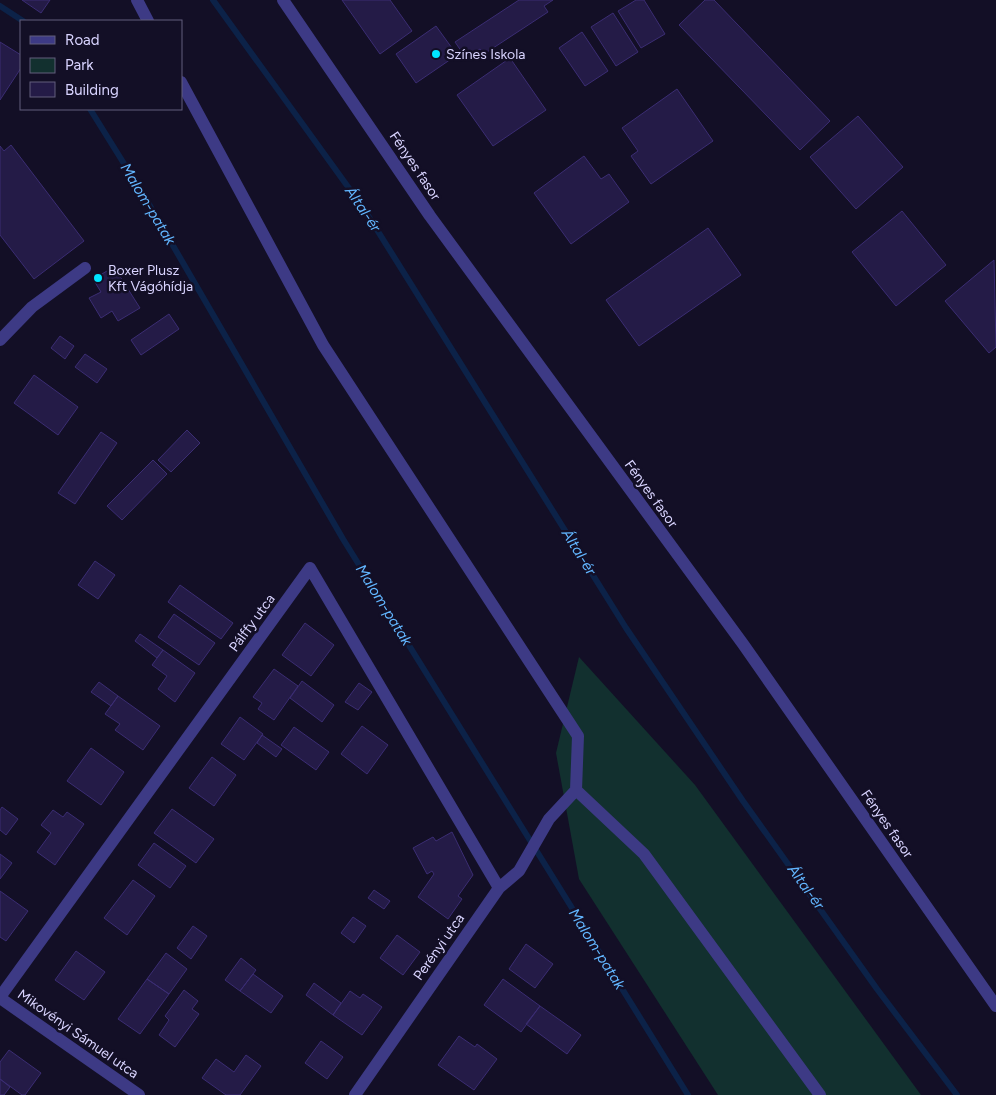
<svg xmlns="http://www.w3.org/2000/svg" width="996" height="1095" font-family="Figtree,sans-serif">
  <style>
    .green { fill: #12302f }
    .lines { fill: none; stroke-linecap: round; stroke-linejoin: round }
    .stream { stroke: #0c2248; stroke-width: 6 }
    .building { fill: #241b47; stroke: #3b2d73 }
    .minor { stroke: #3d3a85; stroke-width: 12 }
    .poi-dot { fill: #00e5ff; stroke: #130f26; stroke-width: 2 }
    .labels { text-anchor: middle; dominant-baseline: central; stroke-width: 5; stroke-linejoin: round; paint-order: stroke }
    .poi-label { font-size: 14px; fill: #d9d4ff; stroke: #130f26; text-anchor: start }
    .street-label { font-size: 14px; fill: #d9d4ff; stroke: #130f26 }
    .water-label { font-size: 15px; font-style: italic; fill: #62b6ff; stroke: #130f26 }
  </style>
  <rect width="100%" height="100%" fill="#130f26"/>
  <path class="green" d="M579,657L695,785L921,1095H718L579,879L556,753Z"/>
  <g class="lines">
    <path class="stream" d="M213,0L364,209L626,628L743,801L877,989L957,1095
      M0,6L23,21
      M90,109L146,199L343,539L688,1095"/>
  </g>
  <path class="building" d="M22,0H50L41,13Z
    M342,0H390L412,31L380,54Z
    M519,0H553L544,6L548,12L484,54L480,49L466,58L455,42Z
    M636,0H644L665,34L641,48L618,11Z
    M705,0H714L830,121L800,150L679,25Z
    M613,13L638,52L616,66L591,27Z
    M436,26L457,55L416,83L396,54Z
    M582,32L608,71L585,86L559,48Z
    M0,42L21,55V68L0,100Z
    M510,58L546,110L493,146L457,95Z
    M677,89L713,141L651,184L631,156L638,151L622,128Z
    M858,116L903,167L856,209L810,157Z
    M11,145L84,241L34,279L0,235V146L4,151Z
    M584,156L601,179L609,174L629,202L571,244L534,193Z
    M902,211L946,265L896,306L852,252Z
    M708,228L741,275L639,346L606,300Z
    M994,260L996,347L989,353L945,301Z
    M114,267L140,308L118,321L112,311L101,318L89,298L101,292L93,279Z
    M169,314L179,329L141,355L131,340Z
    M60,336L74,346L65,359L51,348Z
    M85,354L107,369L97,383L75,367Z
    M34,375L78,407L58,435L14,403Z
    M187,430L200,443L171,472L158,460Z
    M101,432L117,443L75,504L58,493Z
    M153,460L167,474L122,520L107,506Z
    M95,561L115,575L98,599L78,585Z
    M180,585L233,623L221,639L168,602Z
    M174,614L215,643L199,665L158,637Z
    M305,623L334,645L311,676L282,655Z
    M140,634L163,650L157,658L135,641Z
    M163,650L195,673L175,702L158,689L167,676L152,665Z
    M274,669L298,686L274,720L258,709L262,703L253,697Z
    M302,681L334,705L322,722L290,698Z
    M99,682L118,696L111,706L91,692Z
    M359,683L372,692L358,710L345,702Z
    M118,696L160,726L143,750L115,730L120,724L105,714Z
    M240,717L263,734L244,760L221,744Z
    M362,726L388,745L367,774L341,754Z
    M294,727L329,752L316,770L281,745Z
    M262,735L282,749L276,757L257,743Z
    M91,748L124,772L101,805L67,781Z
    M212,757L236,775L214,806L189,788Z
    M2,807L18,819L6,835L0,830V810Z
    M172,809L214,839L196,863L154,833Z
    M53,810L63,817L67,812L84,824L55,865L37,852L51,833L41,825Z
    M452,832L473,875L458,896L462,899L448,919L418,897L434,874L432,871L427,874L413,848L433,837L436,841Z
    M154,843L186,866L170,888L138,865Z
    M0,854L12,863L0,879Z
    M133,880L155,896L127,935L104,918Z
    M374,890L390,901L384,909L368,898Z
    M0,891L28,911L6,941L0,937Z
    M353,917L366,926L354,943L341,933Z
    M193,926L207,936L191,959L177,948Z
    M397,935L420,952L403,975L380,958Z
    M526,944L553,964L535,988L509,969Z
    M76,951L105,972L84,1000L55,980Z
    M166,953L187,969L169,994L147,979Z
    M241,958L256,970L240,991L225,980Z
    M253,974L283,996L271,1013L240,991Z
    M147,979L169,994L140,1034L118,1019Z
    M503,979L540,1006L521,1032L484,1005Z
    M314,983L341,1003L333,1015L306,995Z
    M184,990L198,1001L192,1009L199,1014L175,1047L159,1035L169,1020L165,1016Z
    M350,991L360,998L363,994L382,1007L362,1035L333,1015Z
    M540,1006L581,1035L567,1054L526,1024Z
    M459,1036L475,1047L477,1044L497,1059L474,1090L438,1065Z
    M321,1041L343,1057L327,1079L305,1063Z
    M9,1050L41,1073L25,1095H22L0,1079V1062Z
    M246,1055L261,1066L240,1095H226L202,1078L216,1059L234,1072Z
    M0,1079L10,1087L4,1095H0Z"/>
  <g class="lines">
    <path class="minor" d="M137,0L148,21
      M283,0L430,216L743,644L996,1006
      M181,82L323,345L578,736L576,790L644,854L820,1095
      M0,340L32,307L85,268
      M0,997L310,568L499,888
      M0,998L139,1095
      M355,1095L499,888L519,871L549,819L576,790"/>
  </g>
  <g class="poi-dot">
    <circle cx="436" cy="54" r="5"/>
    <circle cx="98" cy="278" r="5"/>
  </g>
  <g class="labels">
    <g class="poi-label">
      <text x="446" y="54">Színes Iskola</text>
      <text x="108" y="270">Boxer Plusz<tspan x="108" dy="16">Kft Vágóhídja</tspan></text>
    </g>
    <g class="street-label">
      <text transform="translate(415 166) rotate(56)">Fényes fasor</text>
      <text transform="translate(651 494) rotate(54)">Fényes fasor</text>
      <text transform="translate(252 623) rotate(-54)">Pálffy utca</text>
      <text transform="translate(887 824) rotate(55)">Fényes fasor</text>
      <text transform="translate(439 947) rotate(-55)">Perényi utca</text>
      <text transform="translate(78 1034) rotate(35)">Mikovényi Sámuel utca</text>
    </g>
    <g class="water-label">
      <text transform="translate(148 204) rotate(59)">Malom-patak</text>
      <text transform="translate(363 209) rotate(56)">Által-ér</text>
      <text transform="translate(579 552) rotate(58)">Által-ér</text>
      <text transform="translate(384 605) rotate(58)">Malom-patak</text>
      <text transform="translate(806 887) rotate(54)">Által-ér</text>
      <text transform="translate(597 949) rotate(58)">Malom-patak</text>
    </g>
  </g>
  <rect x="20" y="20" width="162" height="90" fill="#130f26" stroke="#625e7d"/>
  <rect x="30" y="36" width="25" height="8" fill="#3d3a85" stroke="#625e7d"/>
  <text x="65" y="45" font-size="15" fill="#d9d4ff">Road</text>
  <rect x="30" y="58" width="25" height="15" fill="#12302f" stroke="#625e7d"/>
  <text x="65" y="70" font-size="15" fill="#d9d4ff">Park</text>
  <rect x="30" y="82" width="25" height="15" fill="#241b47" stroke="#625e7d"/>
  <text x="65" y="95" font-size="15" fill="#d9d4ff">Building</text>
</svg>
